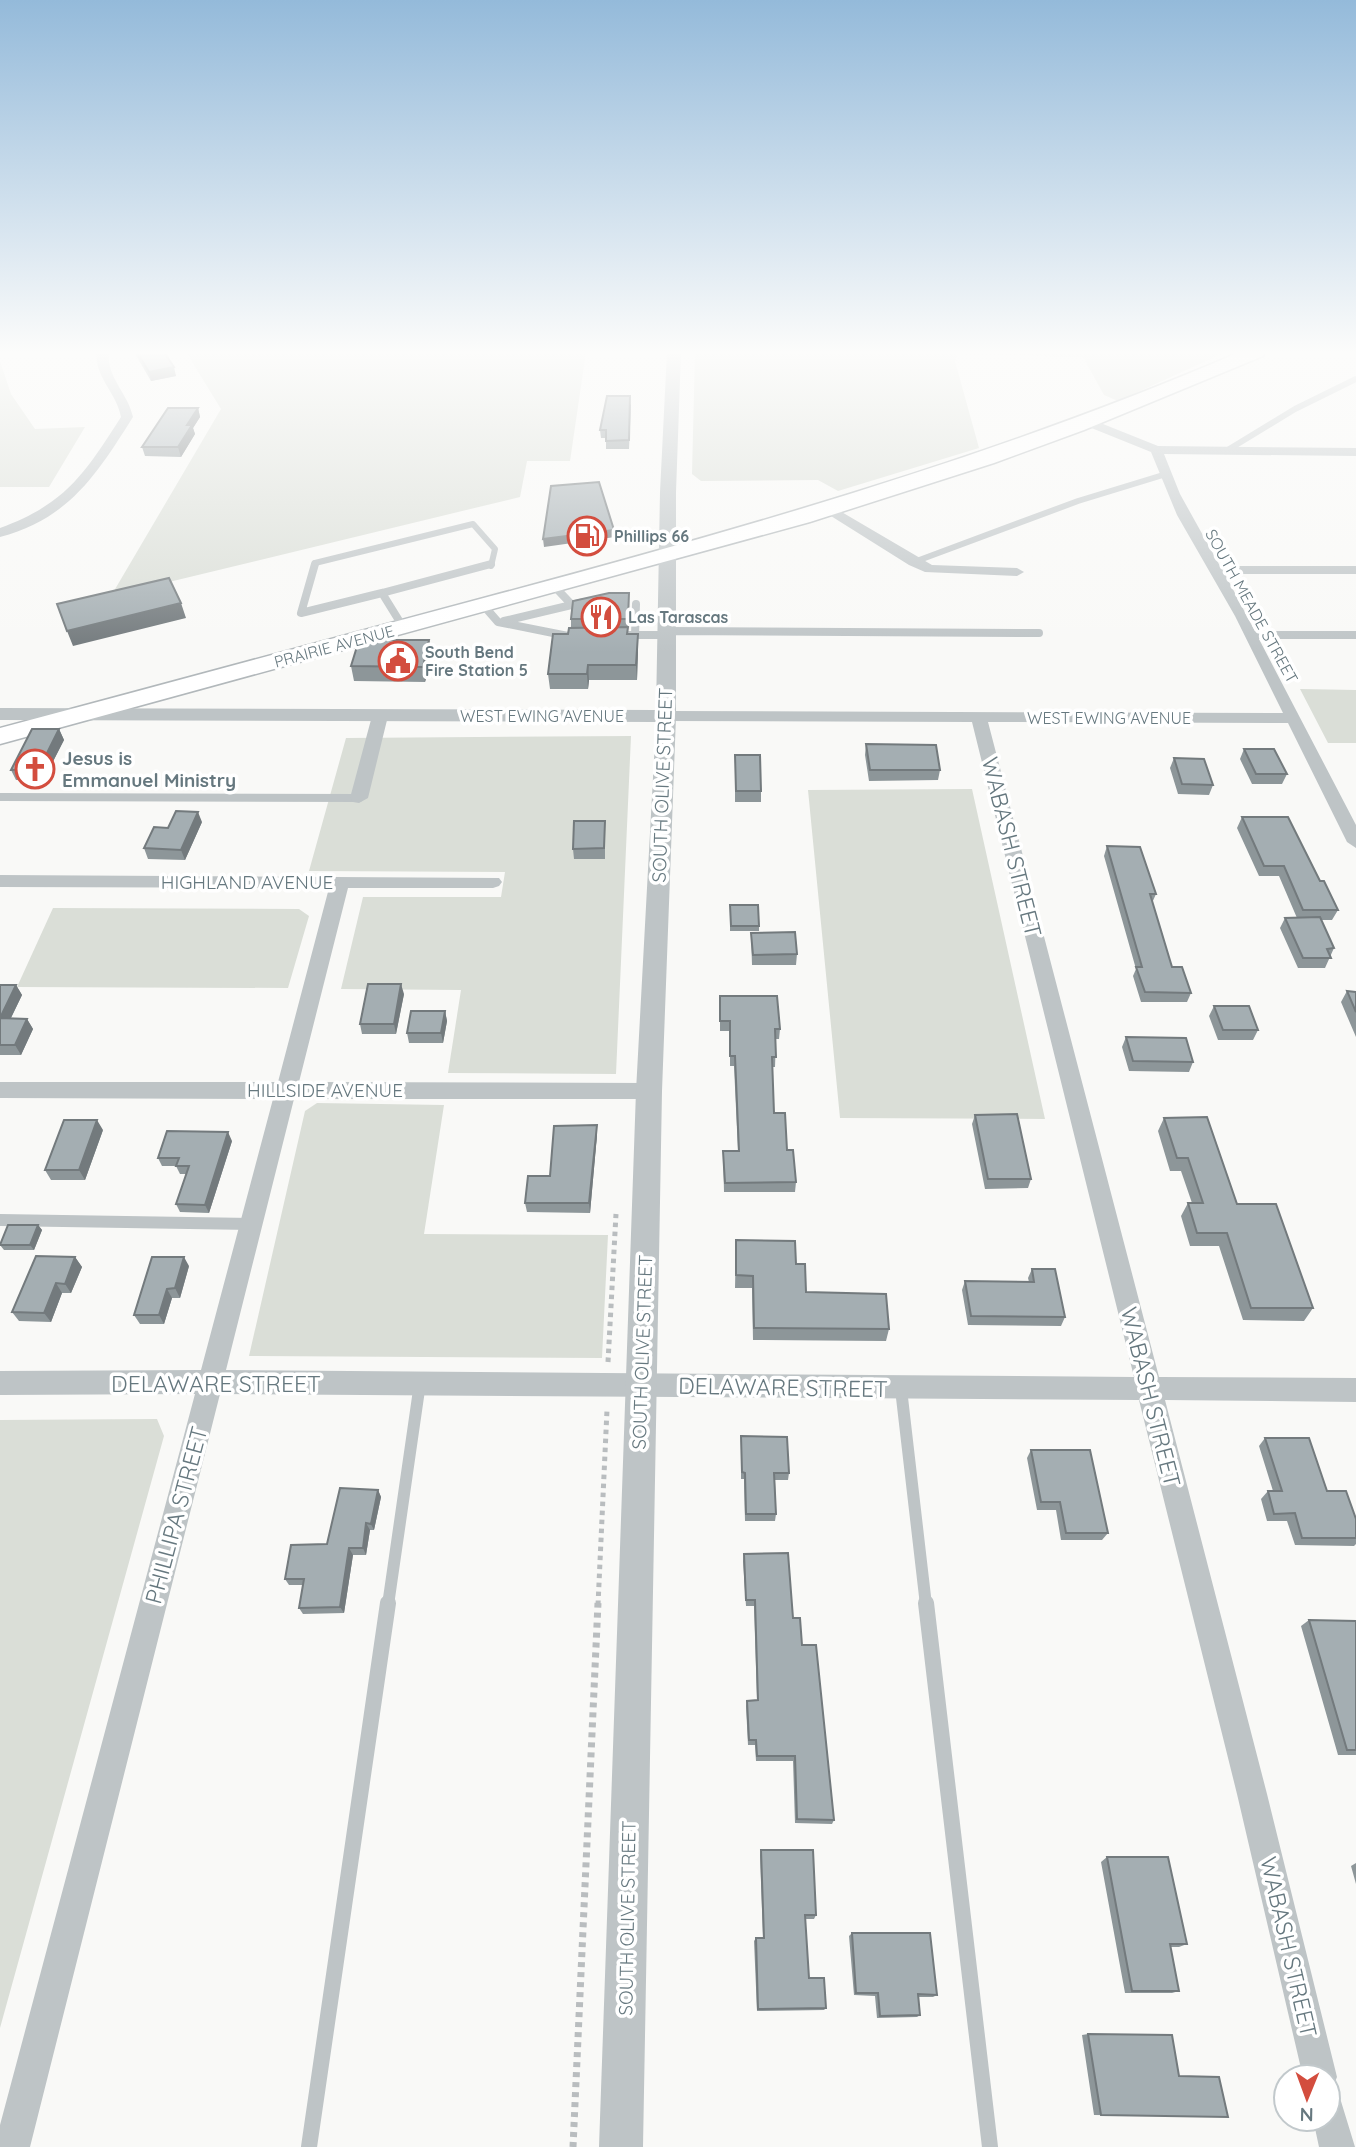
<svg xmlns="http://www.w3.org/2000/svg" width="1356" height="2147" font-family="Quicksand,sans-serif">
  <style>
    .green { fill: #daded7 }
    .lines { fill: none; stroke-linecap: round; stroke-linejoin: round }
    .primary-casing { stroke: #b2b8bb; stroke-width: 3 }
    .path-far1 { stroke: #b9bdbf; stroke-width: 5; stroke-dasharray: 4.5 4.5; stroke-linecap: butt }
    .path { stroke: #b9bdbf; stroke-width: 7; stroke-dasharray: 5 5; stroke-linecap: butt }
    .service-far3 { stroke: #bec4c6; stroke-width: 6 }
    .service-far2 { stroke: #bec4c6; stroke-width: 8 }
    .service-far1 { stroke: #bec4c6; stroke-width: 12 }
    .service { stroke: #bec4c6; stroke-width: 16 }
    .minor { fill: #bec4c6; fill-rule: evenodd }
    .tertiary { fill: #bec4c6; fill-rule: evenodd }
    .primary { fill: #fff; fill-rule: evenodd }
    .wall { fill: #8d9699 }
    .shaded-wall { fill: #737a7d }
    .building { fill: #a4aeb2; stroke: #737a7d; stroke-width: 2 }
    .labels { text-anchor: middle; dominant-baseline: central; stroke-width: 7; stroke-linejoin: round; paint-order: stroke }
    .far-poi-label { font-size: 16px; font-weight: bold; fill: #66787f; stroke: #fff; text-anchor: start }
    .far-street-label { font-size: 16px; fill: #66787f; stroke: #fff }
    .poi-label { font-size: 19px; font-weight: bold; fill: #66787f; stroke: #fff; text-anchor: start }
    .street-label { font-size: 19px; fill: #66787f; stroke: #fff }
    .near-street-label { font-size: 23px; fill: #66787f; stroke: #fff }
  </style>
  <rect width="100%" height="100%" fill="#f9f9f7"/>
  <path class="green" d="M186,352H586L570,461H527L520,497L111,596L221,409Z
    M695,352H1226L1118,401L1104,395L1083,357L958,354L955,361L979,448L838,491L818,480L701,481L692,474Z
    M0,361L11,394L35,429L85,427L49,487H0Z
    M1300,689L1356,690V743H1328Z
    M631,736L616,1074L448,1073L461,990L341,989L363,897H501L505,872L309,871L346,738Z
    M972,789L1045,1119L840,1118L808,790Z
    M53,908L299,909L309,916L288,988L17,987Z
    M317,1103L444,1105L424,1234L608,1235L602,1358L249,1356L305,1111Z
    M157,1419L164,1436L0,2028V1420Z"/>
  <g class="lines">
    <defs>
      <path id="primary" d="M1240,352H1265L1263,356L1084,430L994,463L810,522L0,744V728C164,684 327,640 491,596C746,528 998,456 1240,352Z"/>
    </defs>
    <use href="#primary" class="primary-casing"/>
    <path class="path-far1" d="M608,1362L616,1214
      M598,1605L607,1410"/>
    <path class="path" d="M573,2147L598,1603"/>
    <path class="service-far3" d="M1226,451L1295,409L1356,379
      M914,562L1078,501L1163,475
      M314,566L315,563L473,524L495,549L491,566"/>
    <path class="service-far2" d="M315,564L301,613L382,593
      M555,587L572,605
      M382,593L403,627
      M382,593L491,564
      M484,606L498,622L568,636
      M504,621L584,602
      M666,631L1039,633
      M623,635H666
      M635,635L636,604
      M1251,635H1356
      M0,797L359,798"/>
    <path class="service-far1" d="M0,1220L252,1224
      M901,1389L926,1605
      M388,1605L420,1383"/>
    <path class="service" d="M926,1603L990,2147
      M309,2147L388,1603"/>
    <path class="minor" d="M97,352H109C106,377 128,393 133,417C97,474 69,519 0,537V528C66,504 85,473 121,417C117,393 94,377 97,352Z
      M1088,418L1158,446L1356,448V456L1164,454L1180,494L1220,566H1356V574H1225L1356,825V848L1347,842L1288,723L988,722L1159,1377L1356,1378V1402L1165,1400L1267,1794L1337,2077L1332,2089L1328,2091V2077H1303L1237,1794L1139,1400L220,1394L30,2147H0V2125L195,1394L0,1395V1371L201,1370L273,1099L0,1098V1082H278L329,888L0,887V875L499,878L502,882L499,886L493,888H348L299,1082L649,1083L657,1085L660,1091L657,1097L649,1099H294L226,1370L1134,1377L972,722L666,721L658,716L666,711L1283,713L1235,616L1177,515L1151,452L1084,425L1082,422Z
      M828,504L932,565L1017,568L1024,572L1017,576L925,572L909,565L823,511L821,508Z
      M380,711L388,716L368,798L359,803L353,802L350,798L372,716Z
      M1328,2092L1340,2098L1355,2147H1319L1313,2119H1328Z"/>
    <path class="tertiary" d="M667,352H681L676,492V716L662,1091L643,2147H599L636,1091L656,722L0,720V708L656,710L660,492Z"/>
    <use href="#primary" class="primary"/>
  </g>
  <path class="wall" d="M134,352H165L176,376L151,381Z
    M631,404L629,449H606V438H601L600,430Z
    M198,408L200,417L193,428L195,434L181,457L145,456L142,447Z
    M629,593L628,634L638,648L637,680H589L588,689H550L548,674L571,628V619Z
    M429,640L432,655L425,682L354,681L351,666Z
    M59,729L64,740L44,779L16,780L11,770Z
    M866,744L940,770L938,780L869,781L865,755Z
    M1244,749L1287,774L1282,784H1252L1240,759Z
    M735,755L761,791V802H735Z
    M1174,758L1213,785L1209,795L1178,794L1170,768Z
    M1242,817L1320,881L1338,910L1332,920H1321L1334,948L1325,968H1298L1280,928L1285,918H1297L1279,876H1259L1237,828Z
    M202,822L185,860L148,859L144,848Z
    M605,831V859H574L573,849Z
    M1107,846L1156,894L1152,903L1172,967L1191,993L1187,1002H1141L1133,976L1136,969L1104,856Z
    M730,905L759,926V931H730Z
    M751,933L797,954L796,965H752Z
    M0,985H16L22,995L11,1018L27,1019L33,1029L21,1055H0Z
    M1347,991L1356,992V1037L1341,1002Z
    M404,994L396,1034H362L360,1024Z
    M720,996L780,1029L779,1039H776L775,1067H772L774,1113L787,1150L796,1182L795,1192H724L723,1151H738L734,1066H730V1031H720Z
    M1214,1006L1258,1030L1253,1040H1218L1209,1016Z
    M445,1011L447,1021L443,1043H409L407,1033Z
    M1126,1037L1193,1062L1189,1072L1129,1071L1122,1047Z
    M975,1115L1031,1179L1028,1188L985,1189L972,1124Z
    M1164,1118L1237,1204L1313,1308L1304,1321L1243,1320L1219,1246H1190L1181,1216L1188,1203H1192L1181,1171H1170L1158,1131Z
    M597,1125V1135L590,1213L527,1212L525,1203Z
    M103,1130L85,1180H51L45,1170Z
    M232,1141L209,1213L180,1212L176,1204L186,1174H180L176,1166H162L158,1158Z
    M38,1225L42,1230L34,1250H4L0,1245Z
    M736,1240L796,1264L806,1292L889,1329L886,1341L753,1340L752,1288H735Z
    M75,1257L82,1267L71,1293H62L51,1322L19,1321L12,1312Z
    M189,1266L180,1298H172L164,1324H140L134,1315Z
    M1032,1269L1065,1317L1061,1326L968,1325L962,1290L965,1281L1029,1282L1028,1278Z
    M741,1436L789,1473L788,1480H775L776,1514L775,1521H745L744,1479H741Z
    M1265,1438L1327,1491L1356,1519V1544L1354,1546L1295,1545L1287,1521H1267L1261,1499L1268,1491H1273L1259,1446Z
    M1031,1450L1108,1533L1102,1540H1061L1056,1510H1037L1027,1458Z
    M378,1490L381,1497L374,1530H370L366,1555H353L344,1613L303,1614L299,1608L303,1585H289L285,1579L327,1544Z
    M744,1554L793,1618L802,1645L834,1820L832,1824L795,1823L793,1761H756L755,1745H748L746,1706L747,1701L757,1700L754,1606H746L743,1561Z
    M1309,1620L1356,1621V1755H1338L1301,1626Z
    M761,1850L816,1915L814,1919H805L809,1978L826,2008L824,2010L757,2011L754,1941L756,1938H763L760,1855Z
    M1107,1857L1187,1944L1179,1947H1170L1179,1991L1172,1993H1125L1101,1862Z
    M1356,1863V1884L1351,1866Z
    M852,1933L937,1995L933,1997H918L920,2015L917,2017L877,2018L875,1996L854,1995L849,1936Z
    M1088,2034L1179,2076L1228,2117L1094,2115L1082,2035Z"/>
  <path class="shaded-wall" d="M174,367L176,376L151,381L149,372Z
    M198,408L200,417L193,428L195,434L181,457L178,447L187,425Z
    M614,530L615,537L544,547L543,539Z
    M181,603L186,618L73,646L67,631Z
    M638,634V648L637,680L636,665Z
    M429,640L432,655L425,682L423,667Z
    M588,665L589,680L588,689L587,674Z
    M59,729L64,740L44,779L39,769Z
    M198,812L202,822L185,860L181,850Z
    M401,984L404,994L396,1034L394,1024Z
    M16,985L22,995L6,1028L0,1018Z
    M445,1011L447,1021L443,1043L441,1033Z
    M27,1019L33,1029L21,1055L15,1045Z
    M97,1120L103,1130L85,1180L79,1170Z
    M597,1125V1135L590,1213L589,1203Z
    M228,1132L232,1141L209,1213L205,1205Z
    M38,1225L42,1230L34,1250L30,1245Z
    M75,1257L82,1267L71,1293L65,1284Z
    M184,1257L189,1266L180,1298L175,1288Z
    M56,1283L62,1293L51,1322L44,1313Z
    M167,1289L172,1298L164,1324L159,1315Z
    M378,1490L381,1497L374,1530L371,1524Z
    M366,1523L370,1530L366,1555L363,1548Z
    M349,1548L353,1555L344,1613L340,1607Z"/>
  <path class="building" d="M137,352H164L174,367L149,372Z
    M607,396H630L629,440L606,441V430H600Z
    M168,408H198L187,425H192L178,447H142Z
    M599,482L614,530L543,539L551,486Z
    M169,578L181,603L67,631L57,604Z
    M609,593H629L628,619H571L573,601Z
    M628,627L627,634H638L636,665H588L587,674H548L553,634H568L569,628Z
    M359,640H429L423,667L351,666Z
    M32,729H59L39,769L11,770Z
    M866,744L936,745L940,770H870Z
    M1244,749H1274L1287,774H1256Z
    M735,755H760L761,791H736Z
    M1174,758L1204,759L1213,785L1182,784Z
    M176,811L198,812L181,850L144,848L154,827L168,828Z
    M1242,817H1288L1320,881H1324L1338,910H1303L1284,866H1264Z
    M574,821H605L604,848L573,849Z
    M1107,846L1140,847L1156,894H1150L1172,967H1182L1191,993L1145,992L1136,967H1142Z
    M730,905H758L759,926H731Z
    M1320,917L1334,948L1327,949L1331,958H1303L1285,918Z
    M795,932L797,954L753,955L751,933Z
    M368,984H401L394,1024H360Z
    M0,985H16L0,1018L27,1019L15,1045H0Z
    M1347,991L1356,992V1012Z
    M720,996H777L780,1029H775L776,1057H772L774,1113H785L787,1150H793L796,1182L725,1183L723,1151H739L735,1056H730V1021H720Z
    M1214,1006H1249L1258,1030H1223Z
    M411,1011H445L441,1033H407Z
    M1126,1037L1186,1038L1193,1062L1133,1061Z
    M1017,1114L1031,1179H988L975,1115Z
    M1207,1117L1237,1204H1276L1313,1308H1251L1227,1233H1197L1188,1203H1203L1188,1158H1177L1164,1118Z
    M64,1120H97L79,1170H45Z
    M597,1125L589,1203H525L528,1176H550L554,1126Z
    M167,1131L228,1132L205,1205L176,1204L189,1166H176L179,1158H158Z
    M8,1225H38L30,1245H0Z
    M736,1240L795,1241L796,1264H805L806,1292L886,1294L889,1329L754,1328L753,1276L736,1275Z
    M36,1256L75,1257L65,1284L56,1283L44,1313L12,1312Z
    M152,1257H184L175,1288L167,1289L159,1315H134Z
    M1032,1269H1055L1065,1317L971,1316L965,1281L1034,1282Z
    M741,1436L787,1437L789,1473H774L776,1514H746L745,1473L742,1472Z
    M1265,1438H1309L1327,1491H1346L1356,1519V1538H1302L1295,1513L1274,1514L1268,1491H1282Z
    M1031,1450H1090L1108,1533H1066L1060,1502H1041Z
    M340,1488L378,1490L371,1524L366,1523L363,1548H349L340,1607L299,1608L304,1579H285L291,1545L327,1544Z
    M788,1553L793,1618H800L802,1645H816L834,1820L797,1819L795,1756H757L756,1740H749L747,1701L758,1700L755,1600H746L744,1554Z
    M1309,1620L1356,1621V1750H1347Z
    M761,1850H813L816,1915H805L809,1978H824L826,2008L758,2009L756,1938H764Z
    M1107,1857H1168L1187,1944H1170L1179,1991H1132Z
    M852,1933H930L937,1995L918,1994L920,2015L880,2016L878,1993H856Z
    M1088,2034L1172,2035L1179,2076L1219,2077L1228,2117L1101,2115Z"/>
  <linearGradient id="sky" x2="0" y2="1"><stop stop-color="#94bada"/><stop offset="0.54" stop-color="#fcfcfb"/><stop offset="1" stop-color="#fcfcfb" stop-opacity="0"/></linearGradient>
  <rect width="1356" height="653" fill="url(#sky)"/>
  <defs>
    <symbol id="fuel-ring" viewBox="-11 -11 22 22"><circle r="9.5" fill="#fff" stroke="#d34d3e" stroke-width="1.5"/><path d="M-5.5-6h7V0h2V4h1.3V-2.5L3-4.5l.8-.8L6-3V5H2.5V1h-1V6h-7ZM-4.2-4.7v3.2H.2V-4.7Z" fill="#d34d3e"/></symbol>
    <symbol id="restaurant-ring" viewBox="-11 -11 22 22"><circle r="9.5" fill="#fff" stroke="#d34d3e" stroke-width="1.5"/><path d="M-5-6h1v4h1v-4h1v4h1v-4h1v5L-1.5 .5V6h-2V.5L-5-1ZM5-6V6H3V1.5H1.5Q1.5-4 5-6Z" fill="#d34d3e"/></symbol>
    <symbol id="civic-ring" viewBox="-11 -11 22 22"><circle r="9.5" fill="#fff" stroke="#d34d3e" stroke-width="1.5"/><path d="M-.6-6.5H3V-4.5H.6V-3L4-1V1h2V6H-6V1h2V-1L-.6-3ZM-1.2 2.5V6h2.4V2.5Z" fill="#d34d3e"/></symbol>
    <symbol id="church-ring" viewBox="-11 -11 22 22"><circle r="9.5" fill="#fff" stroke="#d34d3e" stroke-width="1.5"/><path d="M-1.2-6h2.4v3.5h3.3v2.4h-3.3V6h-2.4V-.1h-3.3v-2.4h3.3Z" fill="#d34d3e"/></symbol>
  </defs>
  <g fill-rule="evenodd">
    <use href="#fuel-ring" x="565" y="514" width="44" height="44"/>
    <use href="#restaurant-ring" x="579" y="595" width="44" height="44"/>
    <use href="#civic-ring" x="376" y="639" width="44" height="44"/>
    <use href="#church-ring" x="13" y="747" width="44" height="44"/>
  </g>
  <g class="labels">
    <g class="far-poi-label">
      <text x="614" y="536">Phillips 66</text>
      <text x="628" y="617">Las Tarascas</text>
      <text x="425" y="652">South Bend<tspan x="425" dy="18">Fire Station 5</tspan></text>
    </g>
    <g class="far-street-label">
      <text transform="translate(1252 606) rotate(61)">SOUTH MEADE STREET</text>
      <text transform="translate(334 646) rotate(-15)">PRAIRIE AVENUE</text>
      <text x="542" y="716">WEST EWING AVENUE</text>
      <text x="1109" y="718">WEST EWING AVENUE</text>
    </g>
    <g class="poi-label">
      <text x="62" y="758">Jesus is<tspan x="62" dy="22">Emmanuel Ministry</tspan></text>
    </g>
    <g class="street-label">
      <text transform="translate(662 785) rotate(-88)">SOUTH OLIVE STREET</text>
      <text x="247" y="882">HIGHLAND AVENUE</text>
      <text x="325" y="1090">HILLSIDE AVENUE</text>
      <text transform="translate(642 1352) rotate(-88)">SOUTH OLIVE STREET</text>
      <text transform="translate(627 1918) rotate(-89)">SOUTH OLIVE STREET</text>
    </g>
    <g class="near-street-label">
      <text transform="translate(1012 847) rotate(76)">WABASH STREET</text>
      <text x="216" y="1383">DELAWARE STREET</text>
      <text transform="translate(783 1387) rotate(1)">DELAWARE STREET</text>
      <text transform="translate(1151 1397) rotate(76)">WABASH STREET</text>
      <text transform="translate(176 1515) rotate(-75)">PHILLIPA STREET</text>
      <text transform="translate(1289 1947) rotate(77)">WABASH STREET</text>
    </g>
  </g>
  <g transform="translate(1307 2098) rotate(181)"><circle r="33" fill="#ffffff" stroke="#c2c9cc" stroke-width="2"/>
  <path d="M0-5L12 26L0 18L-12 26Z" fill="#d34d3e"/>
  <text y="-10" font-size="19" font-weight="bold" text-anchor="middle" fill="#66787f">N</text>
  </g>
</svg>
